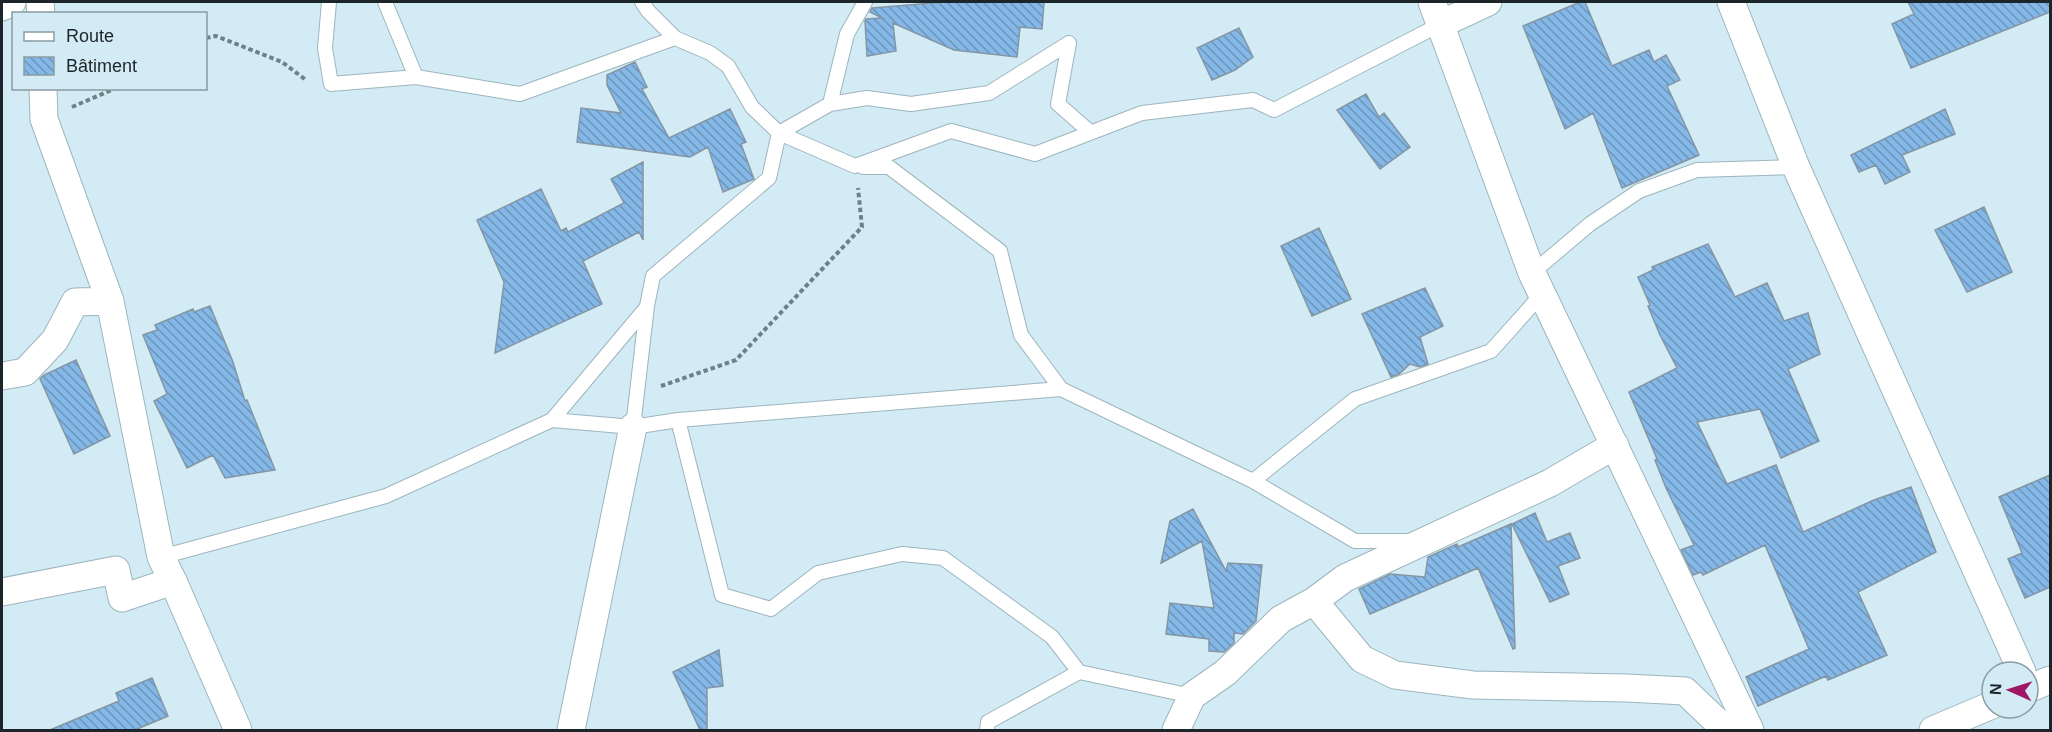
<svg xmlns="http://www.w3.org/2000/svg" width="2052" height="732" font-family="Arial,sans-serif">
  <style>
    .building { fill: url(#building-back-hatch); stroke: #8595a4; stroke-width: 1.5 }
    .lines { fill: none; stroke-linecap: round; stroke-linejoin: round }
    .lane-casing { stroke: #9db5bd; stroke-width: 16 }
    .street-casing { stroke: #9db5bd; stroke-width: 29 }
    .path { stroke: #6f8086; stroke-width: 4; stroke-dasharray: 4.5 3; stroke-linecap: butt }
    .lane { stroke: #fff; stroke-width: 14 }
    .street { stroke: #fff; stroke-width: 27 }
  </style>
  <defs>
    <pattern id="building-back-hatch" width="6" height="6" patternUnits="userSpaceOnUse" patternTransform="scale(1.5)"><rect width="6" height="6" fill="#84b8e7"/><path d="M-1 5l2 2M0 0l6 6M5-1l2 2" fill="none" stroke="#6b95bb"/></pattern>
  </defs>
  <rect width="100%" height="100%" fill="#d2ebf4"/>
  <path class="building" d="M945,2H1044L1042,29L1020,27L1017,57L954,50L893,23L896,51L867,56L865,21L866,19L882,18L870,12L872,8Z
    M1580,2H1585L1612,66L1649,50L1654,62L1666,55L1680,80L1667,86L1699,155L1622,188L1593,113L1565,129L1523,26Z
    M1908,2H2050V12L1911,68L1892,24L1914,14Z
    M1239,28L1253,57L1235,70L1212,80L1197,48Z
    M635,62L647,87L642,89L669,138L730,109L746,142L741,144L754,179L723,192L708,147L690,157L577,142L581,108L621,113L607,85V75Z
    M1366,94L1379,117L1384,113L1410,147L1380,169L1337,110Z
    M1945,109L1955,134L1902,155L1910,172L1885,184L1876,165L1859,172L1851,155Z
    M643,162V240L639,232L583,261L602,304L495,353L504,282L477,220L541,189L561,231L566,228L568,232L624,203L611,179Z
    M1984,207L2012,272L1967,292L1935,230Z
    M1319,228L1351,299L1312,316L1281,246Z
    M1708,244L1735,297L1767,283L1784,321L1808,313L1820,354L1788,369L1819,441L1781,458L1760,409L1697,422L1727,484L1776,465L1803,532L1874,500L1911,487L1936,552L1858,592L1887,655L1828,680L1826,676L1758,706L1746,677L1809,649L1765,545L1703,575L1701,572L1693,575L1681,550L1694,545L1666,488L1655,460L1657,459L1629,392L1677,368L1660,335L1648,306L1650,305L1638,277L1653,270L1652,267Z
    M1425,288L1443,326L1420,337L1428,364L1420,367L1410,364L1399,374L1391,377L1362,314Z
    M210,306L233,362L245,401L247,400L275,470L225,478L213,455L187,468L154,401L167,394L143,335L157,330L155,325L193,309L194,312Z
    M76,360L110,436L74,454L40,379L44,375Z
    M2050,475V587L2025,598L2008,559L2022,553L1999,497Z
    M1193,509L1226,571L1228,563L1262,565L1256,621L1243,634L1234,633V643L1224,652L1209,651V639L1166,634L1170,603L1214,608L1202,541L1161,563L1170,521Z
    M1535,513L1547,542L1570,533L1580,558L1558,566L1569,594L1550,602L1512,524Z
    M1511,524L1515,648L1513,649L1478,568L1370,614L1359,589L1390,574L1425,577L1428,557L1457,544L1458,547Z
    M719,650L723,686L707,688V730H700L673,672Z
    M152,678L168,716L135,730H50L119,701L116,693Z"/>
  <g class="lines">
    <defs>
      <path id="lane" d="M329,2L325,48L331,84L416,77L520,94L675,38L710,53L728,66L752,107L779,133L830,104L847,34L865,2
        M385,2L416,77
        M642,2L648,11L675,38
        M1069,43L1058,104L1090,132
        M830,104L867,98L911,104L989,93L1069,43
        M863,167H889L1000,251L1021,335L1061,389
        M1532,273L1590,224L1639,191L1697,170L1796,167
        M552,420L647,307
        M678,420L722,595L771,609L818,573L902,554L943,558L1052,637L1079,672L1192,696
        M633,427L647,306L653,276L769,178L779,133L855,166L951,131L1035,154L1142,113L1253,100L1274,110L1441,24
        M1253,481L1355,399L1491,351L1542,294
        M161,557L386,496L552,420L633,427L678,420L1061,389L1253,481L1355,541H1409
        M987,730L988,722L1079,672"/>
      <path id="street" d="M40,2L41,14
        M1432,2L1532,273L1750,730
        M1731,2L1796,167L2022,672
        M2,7L12,2
        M1441,24L1488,2
        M43,88L44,119L110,301L161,557L173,581L238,730
        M2,376L25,372L55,340L75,302L110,301
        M2,592L116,570L122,598L173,581
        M1314,601L1362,659L1395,675L1473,685L1627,688L1685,691L1726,730
        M2028,689L2050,680
        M571,730L633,427
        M1176,730L1192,696L1225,673L1281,619L1314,601L1345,578L1550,483L1615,445
        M1933,730L1992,705"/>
    </defs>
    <use href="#lane" class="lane-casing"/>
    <use href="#street" class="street-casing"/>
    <path class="path" d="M206,38L216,36L282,62L306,80
      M72,107L116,88
      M661,386L736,360L862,227L858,188"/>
    <use href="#lane" class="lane"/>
    <use href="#street" class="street"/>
  </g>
  <rect width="2052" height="732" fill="none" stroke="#1c2529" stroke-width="6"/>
  <rect x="12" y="12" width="195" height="78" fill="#d2ebf4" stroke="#899ca3" stroke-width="1.5"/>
  <rect x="24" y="32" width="30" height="9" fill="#ffffff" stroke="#899ca3" stroke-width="1.5"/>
  <text x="66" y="42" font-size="18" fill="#1c2529">Route</text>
  <rect x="24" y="57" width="30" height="18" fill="url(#building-back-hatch)" stroke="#899ca3" stroke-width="1.5"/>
  <text x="66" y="72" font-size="18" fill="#1c2529">Bâtiment</text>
  <g transform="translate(2010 690) rotate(273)"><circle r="28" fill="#d2ebf4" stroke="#899ca3" stroke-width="1.5"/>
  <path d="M0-4.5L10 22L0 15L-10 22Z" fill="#9f1765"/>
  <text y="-9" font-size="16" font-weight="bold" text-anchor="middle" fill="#1c2529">N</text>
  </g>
</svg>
